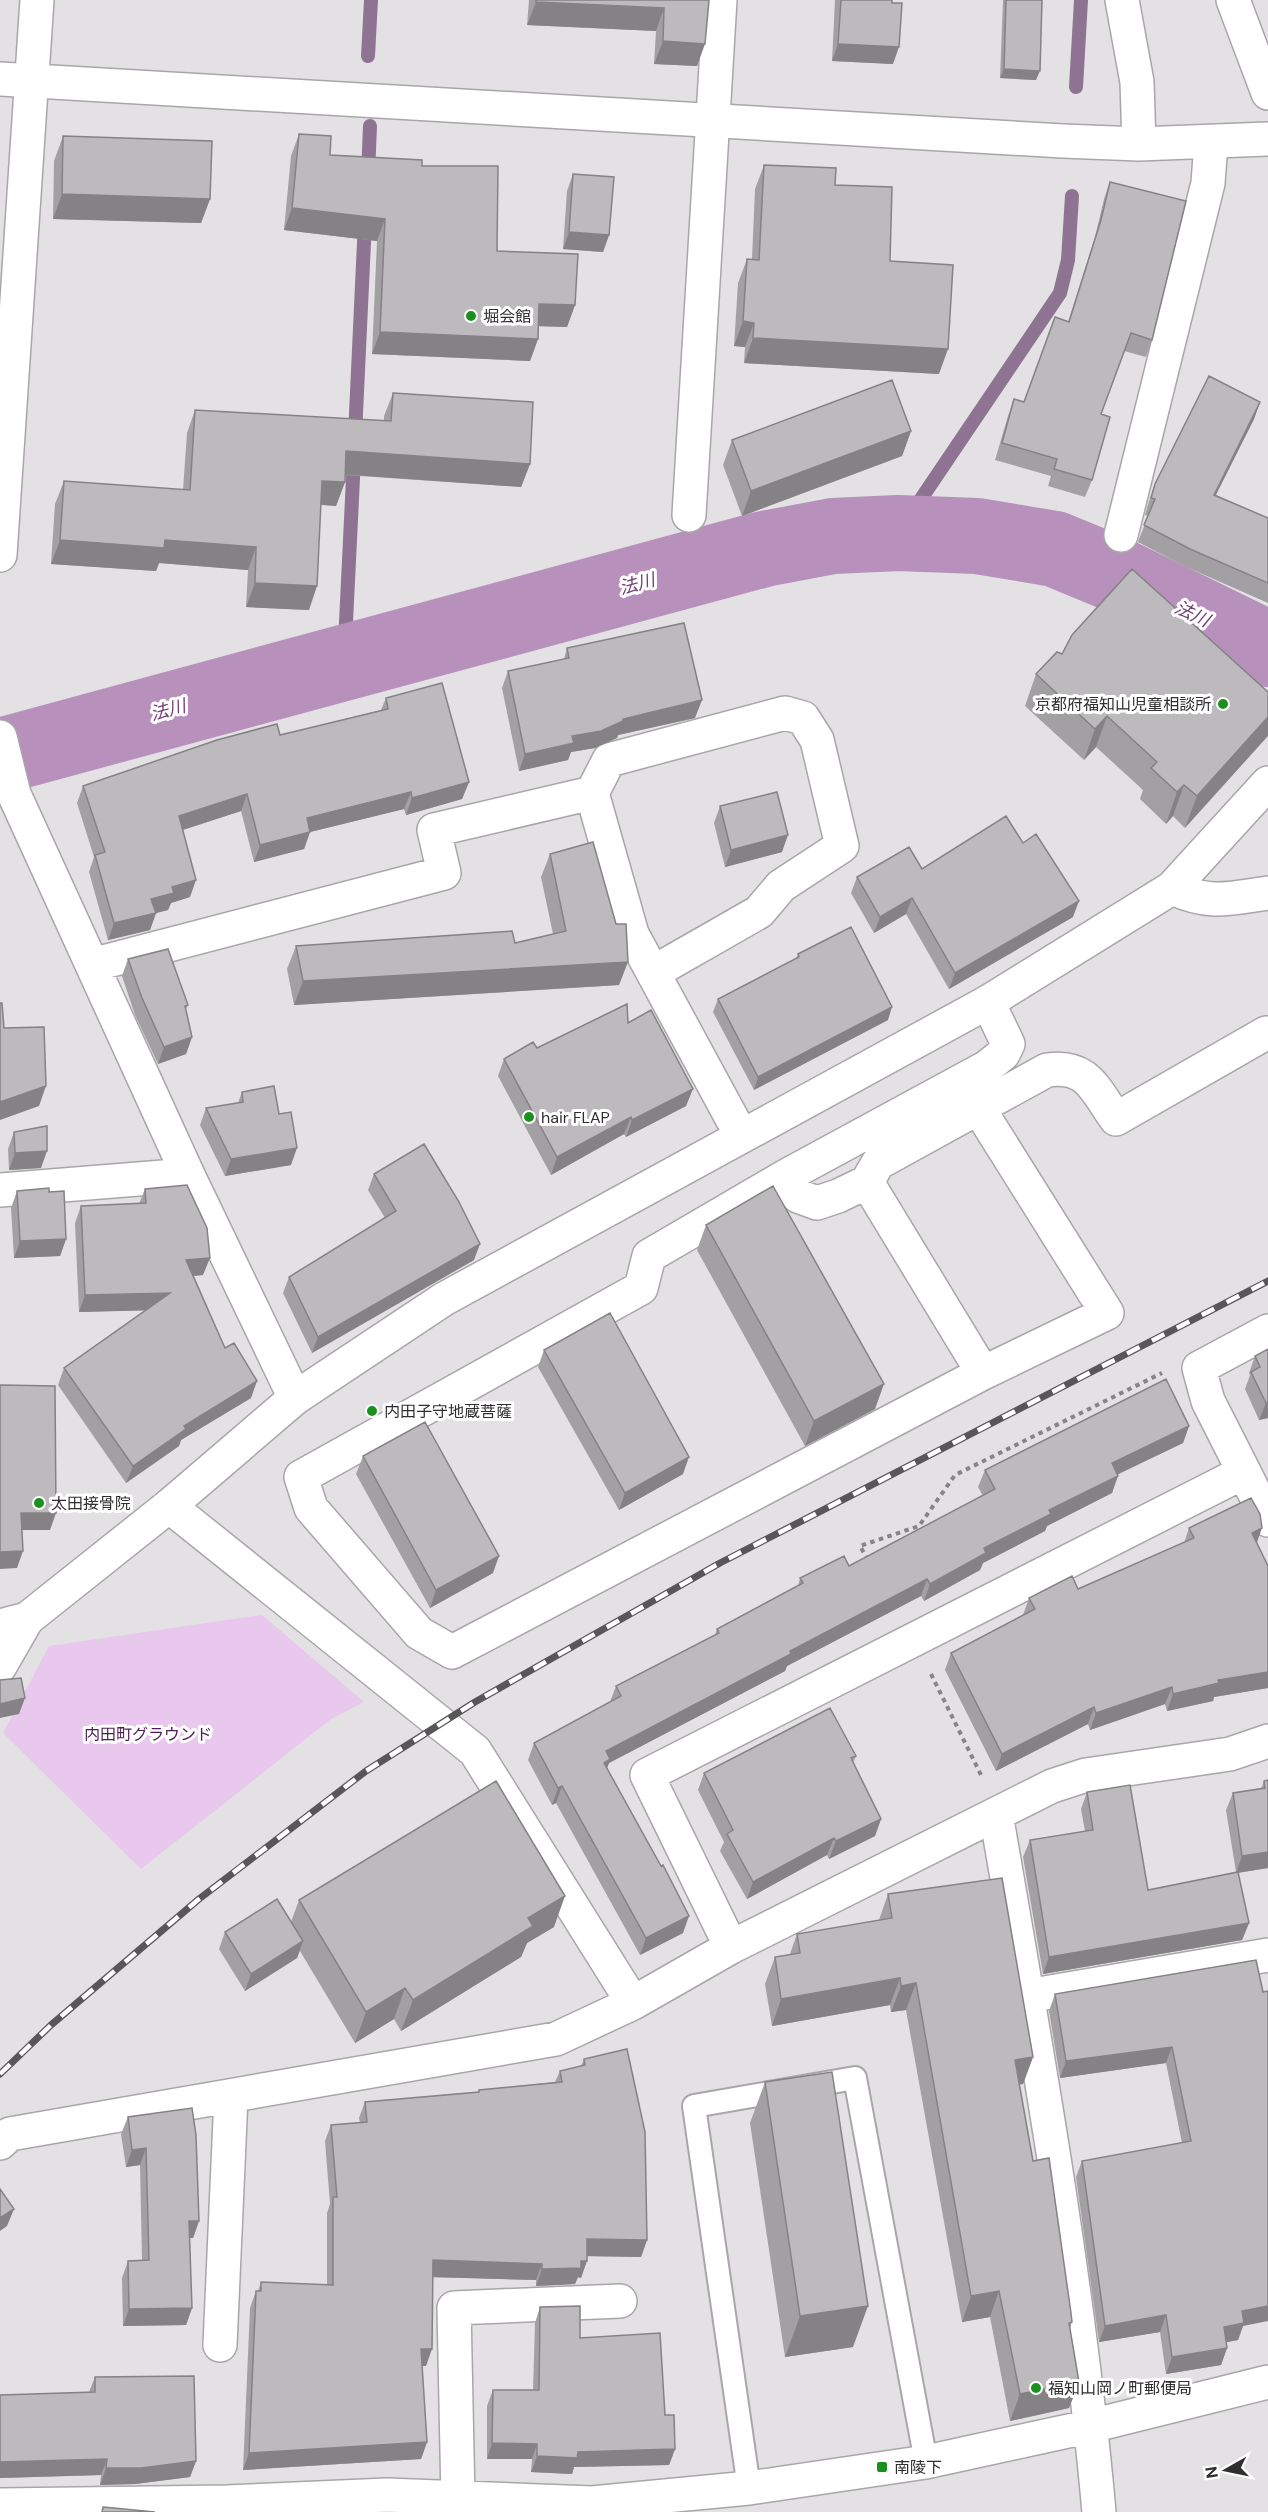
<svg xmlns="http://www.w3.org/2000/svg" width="1268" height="2512" font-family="'DM Sans','Noto Sans JP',sans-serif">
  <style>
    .green { fill: #e8c8ec }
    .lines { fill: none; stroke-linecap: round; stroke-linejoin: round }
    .stream { stroke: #8e7392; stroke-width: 14 }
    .river { stroke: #b790bc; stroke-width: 76 }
    .lane-casing { stroke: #a9a6a9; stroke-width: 26 }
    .street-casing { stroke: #a9a6a9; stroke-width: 36 }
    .secondary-casing { stroke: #a9a6a9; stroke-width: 36 }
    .highway-casing { stroke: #a9a6a9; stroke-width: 36 }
    .path { stroke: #868486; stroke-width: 4; stroke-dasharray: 4.5 4.5; stroke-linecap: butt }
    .lane { stroke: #fff; stroke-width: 22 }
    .street { stroke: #fff; stroke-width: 33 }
    .secondary { stroke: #fff; stroke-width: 33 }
    .highway { stroke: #fff; stroke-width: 33 }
    .rail-casing { stroke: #585758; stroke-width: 7 }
    .rail { stroke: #fff; stroke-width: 4.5; stroke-dasharray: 14; stroke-linecap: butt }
    .wall { fill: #a3a0a3 }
    .shaded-wall { fill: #848284 }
    .building { fill: #bdbabd; stroke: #848284; stroke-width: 1.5 }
    .poi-dot { fill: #1a911e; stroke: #fff; stroke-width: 2 }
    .labels { text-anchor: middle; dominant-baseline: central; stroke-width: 6; stroke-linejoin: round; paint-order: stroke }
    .poi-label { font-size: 16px; fill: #302f30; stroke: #fff; text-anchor: start }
    .park-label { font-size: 16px; fill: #4d1c53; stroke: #fff }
    .water-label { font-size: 18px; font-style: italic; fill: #724078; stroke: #fff }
  </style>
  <rect width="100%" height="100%" fill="#e3e1e3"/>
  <path class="green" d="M262,1615L364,1702L331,1719L141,1869L3,1733L49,1646Z"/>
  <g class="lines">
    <path class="stream" d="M368,56L371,0
      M1076,87L1081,0
      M368,175L370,126
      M355,435L365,221
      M898,533L1060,293L1068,260L1072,196
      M344,663L354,458"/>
    <path class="river" d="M0,756L764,549L833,536L898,533L977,536L1055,549L1113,573L1268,649"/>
    <defs>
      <path id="lane" d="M749,2488L694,2106L855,2078L926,2462"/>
      <path id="street" d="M689,515L720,0
        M1121,535L1208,183L1211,143
        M0,555L37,0
        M0,737L14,794L188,1175L295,1398
        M1172,888C1211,905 1227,899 1268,893
        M92,965L444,873L434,830L592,793
        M654,972L759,912L781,886L842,846L817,740L803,718L785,713L609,760L592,793L632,934L741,1135
        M979,1109L1107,1313L983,1373L452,1652L419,1633L311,1508L301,1477L641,1288L649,1256L786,1176L798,1196L817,1203L838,1196L867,1182L878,1163L1047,1070C1088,1064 1095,1090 1116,1119L1266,1033
        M786,1176L987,1067L1003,1054L1008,1044L988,1002
        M867,1182L983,1373
        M0,1190L188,1175
        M1244,1472L1208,1401L1199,1368L1268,1331
        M169,1506L475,1751L633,2003
        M0,1666L27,1619
        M996,1814C1036,2046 1078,2278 1099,2512
        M731,1947L647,1775L1244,1472L1268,1520
        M1027,1996L1268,1955
        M0,2143L10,2134L556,2039L633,2003L731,1947L1052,1786L1086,1775L1230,1754L1268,1741
        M220,2345L231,2097
        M458,2500L454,2308L620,2301
        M0,2505L227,2502L387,2495L592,2503L749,2488L926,2462L1091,2426L1268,2382"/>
      <path id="secondary" d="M1122,0L1137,82L1139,144
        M0,79L1063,141L1139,144L1268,139
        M0,1626L27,1619L169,1506L295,1398L444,1299L988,1002L1172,888L1268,783"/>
      <path id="highway" d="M1233,0L1268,93"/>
    </defs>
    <use href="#lane" class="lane-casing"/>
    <use href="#street" class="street-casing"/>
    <use href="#secondary" class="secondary-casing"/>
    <use href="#highway" class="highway-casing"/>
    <path class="path" d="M868,1560L860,1546L919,1526L955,1475L1162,1373
      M931,1674L982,1777"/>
    <use href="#lane" class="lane"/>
    <use href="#street" class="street"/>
    <use href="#secondary" class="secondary"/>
    <use href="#highway" class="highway"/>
    <defs>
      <path id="rail" d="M0,2074L51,2025L199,1899L366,1771L475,1702L720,1563L1268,1281"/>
    </defs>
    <use href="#rail" class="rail-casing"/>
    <use href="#rail" class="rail"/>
  </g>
  <path class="wall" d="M529,0H709L697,66L654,64L656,31L527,25Z
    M835,0H892L893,64L832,61Z
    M1003,0H1042L1036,80L1000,78Z
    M299,134L330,155L422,166L497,251L575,305L567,327L539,326L538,339L530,361L372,354L377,241L284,230L291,156Z
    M63,136L210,199L201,223L53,219L54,161Z
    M764,165L835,185L890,261L939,374L744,363L745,347L734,346L738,283L747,259H752L755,189Z
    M573,174L609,235L603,252L563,249L567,191Z
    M1110,182L1152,340L1146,357L1124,351L1101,414L1092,480L1085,497L1048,486L1051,476L995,460L1008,416L1014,399L1024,402L1068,322L1095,237L1104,199Z
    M393,393L530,464L521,487L345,475V482L336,506L321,505L309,610L246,607L248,570L159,563L156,571L51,564L55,504L64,481L183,490L187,433L195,410L384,421V416Z
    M1260,402L1254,419L1216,495L1268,518V603L1184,566L1138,542L1148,516L1145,515L1149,501L1155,484Z
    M911,431L902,456L742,516L723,465L732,440Z
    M567,648L695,718L618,735L617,738L595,748L571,752L568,760L519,771L502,688L508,671L564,659Z
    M1062,654L1268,692L1185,828L1173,816L1166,824L1140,799L1143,790L1096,747L1084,760L1025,706L1036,674Z
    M386,698L469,782L462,799L406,815L404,809L310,832L304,849L254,862L241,811L183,830L190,897L171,903L168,910L156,913L150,930L108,940L89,872L94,857L77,803L83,786L280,735L381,710Z
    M720,806L782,852L725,867L714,823Z
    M1023,843L1073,917L949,989L906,914L874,933L851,893L857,877L922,869Z
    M550,854L619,985L294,1005L287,969L296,946L515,943L553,934L541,877Z
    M798,954L888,1020L754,1090L713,1012L718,999L796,959Z
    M128,959L188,1005L186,1009L192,1037L186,1054L158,1064L135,1015L122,976Z
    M628,1023L686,1106L626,1137L624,1134L551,1175L498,1076L504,1059L537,1048Z
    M242,1092L279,1114L291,1165L225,1176L200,1125L206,1108L238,1103Z
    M14,1132L41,1168L9,1170L8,1149Z
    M374,1174L474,1260L312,1353L283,1293L289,1277L385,1218L368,1190Z
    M145,1189L203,1275L194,1276L225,1348L251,1398L181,1440L179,1446L126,1483L58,1385L64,1368L145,1310L79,1312L75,1223L81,1206L139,1204Z
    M17,1191L49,1192L66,1239L60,1256L14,1258L11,1208Z
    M706,1225L875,1409L805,1446L697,1250Z
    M1268,1349V1418L1259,1420L1245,1389L1250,1375L1249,1373L1255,1356Z
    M544,1350L683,1474L619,1510L538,1367Z
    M1189,1426L1183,1443L1117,1475L1112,1493L1047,1526L1045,1531L983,1563L980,1570L924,1601L921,1596L787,1666L785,1671L609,1763L607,1768L683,1933L640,1955L556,1803L552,1805L528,1760L534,1743L610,1702L616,1686L715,1635L717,1629L798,1586L800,1578L849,1566L983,1496L978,1487L985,1470Z
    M363,1456L493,1573L430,1608L356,1474Z
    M1189,1528L1257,1543L1268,1566V1688L1214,1697L1213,1701L1167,1711L1165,1704L1090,1730L1088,1724L996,1771L945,1670L951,1653L1023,1615L1029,1598L1078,1589L1184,1543Z
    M856,1756L853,1763L881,1819L875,1836L829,1859L827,1855L747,1899L720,1851L724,1842L698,1790L704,1773Z
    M1268,1780V1868L1238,1873L1249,1923L1242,1940L1043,1974L1023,1857L1030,1840L1085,1831L1081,1809L1087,1792L1148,1890L1236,1872L1226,1810L1233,1793L1261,1789L1264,1781Z
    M888,1894L1033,2057L1023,2084H1019L1033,2161L1072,2322L1070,2328L1079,2382L1069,2408L1010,2421L990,2317L962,2322L906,2010L891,2012L890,2005L772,2026L765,1984L775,1957L790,1954L797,1934L879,1920Z
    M299,1900L554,1927L527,1943L521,1957L401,2031L394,2019L355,2043L300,1951L297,1958L245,1991L219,1949L225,1932L291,1922Z
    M1256,1960L1243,2326L1238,2340L1226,2342L1227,2348L1221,2365L1166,2374L1160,2332L1099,2342L1076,2177L1082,2161L1182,2143L1166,2063L1060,2078L1049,2011L1055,1994Z
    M584,2059L647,2240L641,2257L587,2256L581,2278L578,2277L575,2284L536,2286V2280L433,2277L426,2366H422L427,2442L421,2459L243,2470L250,2308L256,2291H258L261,2282L327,2285V2213L330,2204L325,2141L331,2125L360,2123L359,2118L365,2102L478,2092L479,2090L555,2082L560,2071L581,2066Z
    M765,2082L853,2347L785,2357L750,2123Z
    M128,2117L199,2221L193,2238H189L192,2308L186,2325L123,2326L122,2278L128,2261L142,2260L140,2165L126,2167L121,2134Z
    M540,2307L580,2338L665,2415L675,2449L669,2465L574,2467L572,2474L531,2472L532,2459H487V2406L493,2390H533L535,2323Z
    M95,2377L196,2461L190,2477L135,2484L100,2485L101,2475L0,2478V2395L89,2392Z"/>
  <path class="shaded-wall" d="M536,2L664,8L656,31L527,25Z
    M663,41L705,44L697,66L654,64Z
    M838,44L899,47L893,64L832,61Z
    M1004,69L1040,71L1036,80L1000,78Z
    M62,194L210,199L201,223L53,219Z
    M292,208L385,219L377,241L284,230Z
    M569,232L609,235L603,252L563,249Z
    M539,304L575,305L567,327L531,326Z
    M743,321L754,323L745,347L734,346Z
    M380,332L538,339L530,361L372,354Z
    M753,338L948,349L939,374L744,363Z
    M1260,402L1254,419L1207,512L1214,495Z
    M911,431L902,456L742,516L751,491Z
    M346,451L530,464L521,487L338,474Z
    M322,481L345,482L336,506L314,504Z
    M60,540H165L256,547L248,570L159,563L156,571L51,564Z
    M255,583L317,586L309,610L246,607Z
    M702,700L695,718L618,735L617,738L595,748L571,752L568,760L519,771L525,754L623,719Z
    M1107,716L1096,747L1084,760L1095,729Z
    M1268,717V736L1185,828L1197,796Z
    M469,782L462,799L406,815L412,798Z
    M1184,785L1173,816L1166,824L1177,792Z
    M411,792L404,809L310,832L304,849L254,862L260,845L307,818Z
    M247,794L241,811L173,833L179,816Z
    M788,835L782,852L725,867L731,850Z
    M196,880L190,897L171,903L168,910L156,913L150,930L108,940L114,923L172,887Z
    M912,898L906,914L874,933L880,917Z
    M1079,901L1073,917L949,989L955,973Z
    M628,962L619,985L294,1005L303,981Z
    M892,1007L888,1020L754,1090L758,1077Z
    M192,1037L186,1054L158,1064L164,1047Z
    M46,1086L39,1106L0,1120V1102Z
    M693,1089L686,1106L626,1137L632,1120Z
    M631,1117L624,1134L551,1175L557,1157Z
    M297,1148L291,1165L225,1176L231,1159Z
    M47,1151L41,1168L9,1170L15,1153Z
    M66,1239L60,1256L14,1258L20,1241Z
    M480,1244L474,1260L312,1353L318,1337Z
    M210,1258L203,1275L180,1277L186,1260Z
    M170,1293L164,1310L79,1312L85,1295Z
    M257,1381L251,1398L181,1440L179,1446L126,1483L133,1466L184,1426Z
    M884,1384L875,1409L805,1446L814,1421Z
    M1268,1402V1418L1259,1420L1266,1403Z
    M1189,1426L1183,1443L1105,1480L1112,1463Z
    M689,1457L683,1474L619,1510L625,1493Z
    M1118,1476L1112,1493L1047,1526L1045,1531L983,1563L980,1570L924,1601L930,1584L984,1548L1049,1510Z
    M21,1513H56L50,1530H15Z
    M1262,1528L1256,1545L1252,1533Z
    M23,1551L17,1568L0,1569V1552Z
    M499,1556L493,1573L430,1608L436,1590Z
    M927,1579L921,1596L787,1666L785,1671L609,1763L604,1776L598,1780L606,1751L790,1651Z
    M1268,1672V1688L1214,1697L1213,1701L1167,1711L1173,1694L1218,1680Z
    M1172,1687L1165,1704L1090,1730L1096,1713Z
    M25,1698L19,1714L0,1718V1704Z
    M1094,1707L1088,1724L996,1771L1002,1754Z
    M562,1786L556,1803L552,1805L558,1788Z
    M881,1819L875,1836L829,1859L836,1841Z
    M834,1838L827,1855L747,1899L753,1882Z
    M1268,1852V1868L1236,1873L1242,1856Z
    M565,1896L554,1927L527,1943L521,1957L401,2031L413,2000L528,1918Z
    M689,1916L683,1933L640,1955L646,1938Z
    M1249,1923L1242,1940L1043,1974L1049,1957Z
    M303,1941L297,1958L245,1991L251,1974Z
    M900,1978L890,2005L772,2026L781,1999Z
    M916,1983L906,2010L891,2012L901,1986Z
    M405,1988L394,2019L355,2043L366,2012Z
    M1172,2047L1166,2063L1060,2078L1066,2061Z
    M1033,2057L1023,2084L1005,2087L1015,2060Z
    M146,2148L140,2165L126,2167L132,2150Z
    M14,2209L7,2226L0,2231V2218Z
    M189,2221H199L193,2238H183Z
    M587,2239L647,2240L641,2257L581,2256Z
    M433,2260L542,2264L536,2280L427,2277Z
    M581,2261H587L581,2278L578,2277L575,2284L536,2286L542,2269Z
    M999,2291L990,2317L962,2322L971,2296Z
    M868,2306L853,2347L785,2357L800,2316Z
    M1268,2306V2321L1243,2326L1238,2340L1218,2344L1224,2327L1242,2311Z
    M192,2308L186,2325L123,2326L129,2309Z
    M1166,2315L1160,2332L1099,2342L1105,2326Z
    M1227,2348L1221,2365L1166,2374L1172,2357Z
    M421,2349H432L426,2366H415Z
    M1079,2382L1069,2408L1010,2421L1020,2394Z
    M427,2442L421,2459L243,2470L249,2453Z
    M492,2443L537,2444L532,2459H487Z
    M675,2449L669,2465L574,2467L572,2474L531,2472L537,2456L578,2452Z
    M107,2459L101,2475L0,2478V2462Z
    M196,2461L190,2477L135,2484L100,2485L106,2468Z"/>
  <path class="building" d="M536,0H709L705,44L663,41L664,8L536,2Z
    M841,0H892V3H902L899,47L838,44Z
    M1006,0H1042L1040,71L1004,69Z
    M299,134L331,136L330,155L422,160V166H498L497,251L578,254L575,305L539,304L538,339L380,332L385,219L292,208Z
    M63,136L212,141L210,199L62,194Z
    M764,165L836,168L835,185L892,187L890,261L953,265L948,349L753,338L754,323L743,321L747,259L759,260Z
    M573,174L614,177L609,235L569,232Z
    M1110,182L1186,201L1152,340L1131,333L1101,414L1110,417L1092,480L1054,469L1057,459L1002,443L1014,399L1024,402L1055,317L1069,322L1101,220Z
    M1209,376L1260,402L1214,495L1268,518V583L1190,549L1144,525L1155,499L1151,498L1155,484Z
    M892,380L911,431L751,491L732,440Z
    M393,393L533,402L530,464L346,451L345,482L322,481L317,586L255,583L256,547L165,540L164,548L60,540L64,481L190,490L195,410L391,421Z
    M1132,569L1268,692V717L1197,796L1184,785L1177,792L1151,768L1157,762L1107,716L1095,729L1036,674L1057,652L1062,654L1072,635Z
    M684,623L702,700L623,719V721L601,731L572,736L574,743L525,754L508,671L569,658L567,648Z
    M442,683L469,782L412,798L411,792L307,818L310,832L260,845L247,794L179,816L196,880L172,887L174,893L151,899L156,913L114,923L95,855L105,852L83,786L217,740L277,724L280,735L388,709L386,698Z
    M777,792L788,835L731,850L720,806Z
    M1006,816L1023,843L1036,834L1079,901L955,973L912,898L880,917L857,877L909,847L922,869Z
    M593,842L616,924H626L628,962L303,981L296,946L512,931L515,943L566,931L550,854Z
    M851,927L892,1007L758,1077L718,999L799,957L798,954Z
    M168,949L188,1005L185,1006L192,1037L164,1047L142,998L128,959Z
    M0,1003H2L4,1028L44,1027L46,1086L0,1102Z
    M627,1004L628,1023L651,1010L693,1089L632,1120L631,1117L557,1157L504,1059L533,1042L537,1048Z
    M274,1086L279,1114L291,1112L297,1148L231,1159L206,1108L243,1102L242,1092Z
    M47,1126V1151L15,1153L14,1132Z
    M424,1144L459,1202L480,1244L318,1337L289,1277L396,1211L374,1174Z
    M187,1185L207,1228L210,1258L186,1260L225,1348L234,1343L257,1381L184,1426L186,1429L133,1466L64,1368L170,1293L85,1295L81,1206L146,1203L145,1189Z
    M773,1186L884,1384L814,1421L706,1225Z
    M49,1188V1192L64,1191L66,1239L20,1241L17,1191Z
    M610,1313L689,1457L625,1493L544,1350Z
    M1268,1349V1402L1266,1403L1251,1372L1260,1367L1255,1356Z
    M1166,1379L1189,1426L1112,1463L1118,1476L1049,1510L1051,1514L984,1548L986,1553L930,1584L927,1579L790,1651L791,1654L606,1751L610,1759L604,1763L661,1866L663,1865L689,1916L646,1938L562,1786L558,1788L534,1743L621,1696L616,1686L719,1633L717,1629L803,1583L800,1578L844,1556L849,1566L995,1489L985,1470Z
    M0,1385L55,1386L56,1513H21L23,1551L0,1552Z
    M425,1422L499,1556L436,1590L363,1456Z
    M1251,1498L1260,1514L1262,1528L1252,1533L1268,1566V1672L1218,1680L1219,1683L1173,1694L1172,1687L1096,1713L1094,1707L1002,1754L951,1653L1035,1609L1029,1598L1072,1576L1078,1589L1194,1538L1189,1528Z
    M21,1678L25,1698L0,1704V1680Z
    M830,1708L856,1756L851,1758L881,1819L836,1841L834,1838L753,1882L727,1834L733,1830L704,1773Z
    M1268,1780V1852L1242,1856L1233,1793L1265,1788L1264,1781Z
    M496,1781L565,1896L528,1918L533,1926L413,2000L405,1988L366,2012L299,1900Z
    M1130,1785L1148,1890L1238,1872L1249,1923L1049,1957L1030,1840L1093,1830L1087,1792Z
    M1002,1878L1033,2057L1015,2060L1033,2161L1049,2158L1071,2313L1072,2322L1069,2323L1079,2382L1020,2394L999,2291L971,2296L916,1983L901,1986L900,1978L781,1999L775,1957L800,1953L797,1934L892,1918L888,1894Z
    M277,1899L303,1941L251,1974L225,1932Z
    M1256,1960L1263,1992L1268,1991V2306L1242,2311L1244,2323L1224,2327L1227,2348L1172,2357L1166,2315L1105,2326L1082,2161L1191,2141L1172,2047L1066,2061L1055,1994Z
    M627,2049L645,2132L647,2240L587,2239V2261H581V2268L542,2269V2264L433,2260L432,2349H421L427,2442L249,2453L256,2291H261V2282L333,2285V2197H337L331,2125L367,2122L365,2102L479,2092V2090L562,2082L560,2071L585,2065L584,2059Z
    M832,2072L868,2306L800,2316L765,2082Z
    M192,2108L196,2135L199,2221H189L192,2308L129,2309L128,2261L149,2260L146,2148L132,2150L128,2117Z
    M0,2189L14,2209L0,2218Z
    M580,2306V2338L660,2333L665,2415H674L675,2449L578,2452L577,2458L537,2456V2444L492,2443L493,2390H539L540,2307Z
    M194,2376L196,2461L141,2468H106L107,2459L0,2462V2395L95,2392V2377Z
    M103,2507L155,2512H102Z"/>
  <g class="poi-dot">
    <circle cx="471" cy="316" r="6"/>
    <circle cx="1223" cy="704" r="6"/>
    <circle cx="529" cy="1117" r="6"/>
    <circle cx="372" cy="1411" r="6"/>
    <circle cx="39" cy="1503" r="6"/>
    <circle cx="1036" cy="2388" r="6"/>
    <rect x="876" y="2461" width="12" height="12" rx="3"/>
  </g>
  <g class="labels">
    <g class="poi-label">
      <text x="483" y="316">堀会館</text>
      <text x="1211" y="704" text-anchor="end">京都府福知山児童相談所</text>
      <text x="541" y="1117">hair FLAP</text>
      <text x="384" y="1411">内田子守地蔵菩薩</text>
      <text x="51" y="1503">太田接骨院</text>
      <text x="1048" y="2388">福知山岡ノ町郵便局</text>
      <text x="894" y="2467">南陵下</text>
    </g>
    <g class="park-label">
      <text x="148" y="1734">内田町グラウンド</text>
    </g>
    <g class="water-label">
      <text transform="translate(637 584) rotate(-15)">法川</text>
      <text transform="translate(1192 614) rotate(25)">法川</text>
      <text transform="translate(168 710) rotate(-15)">法川</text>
    </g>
  </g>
  <g transform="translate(1226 2470) rotate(261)" stroke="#ffffff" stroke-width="4.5" paint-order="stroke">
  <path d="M0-4.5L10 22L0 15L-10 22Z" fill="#302f30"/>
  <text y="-9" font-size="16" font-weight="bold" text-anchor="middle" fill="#302f30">N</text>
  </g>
</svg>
